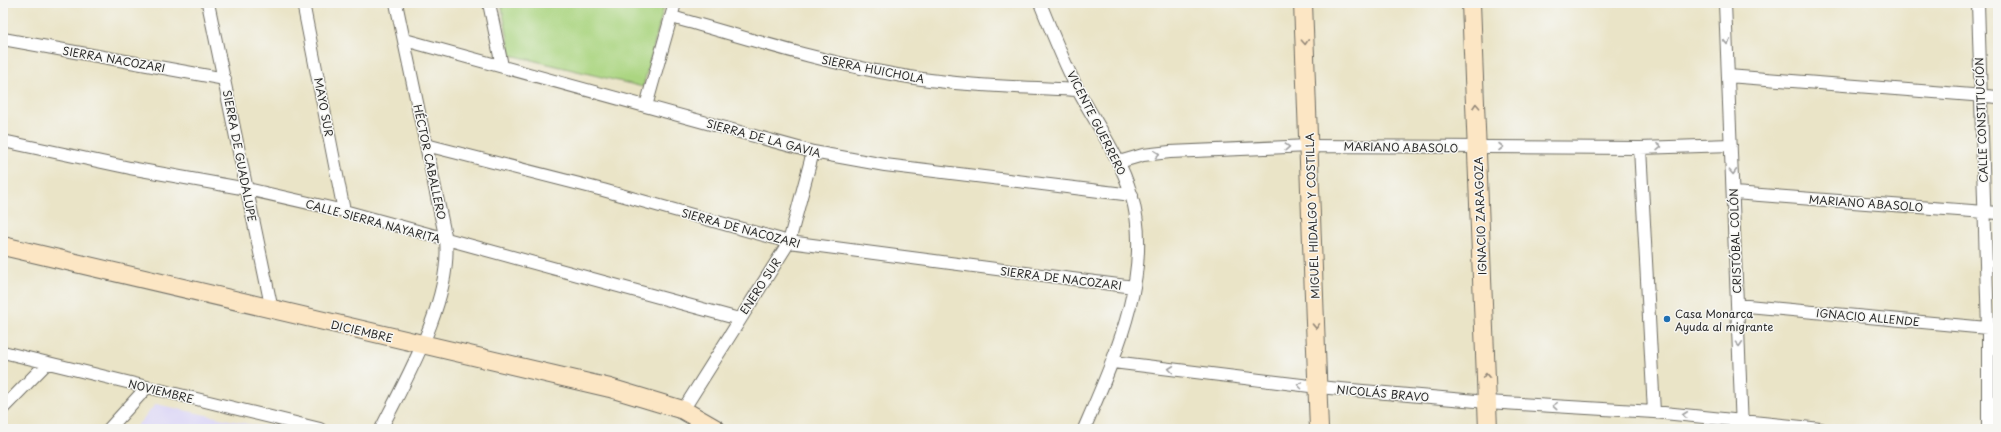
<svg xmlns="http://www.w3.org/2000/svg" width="2001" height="432" font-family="'Playpen Sans',sans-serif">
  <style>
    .built { fill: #dbd6f7 }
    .green { fill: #abd581; stroke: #6b8056 }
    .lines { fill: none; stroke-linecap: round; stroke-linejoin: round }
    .street-casing { stroke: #6e6c62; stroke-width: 14 }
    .secondary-casing { stroke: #6e6c62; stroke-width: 20 }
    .street { stroke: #fff; stroke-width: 12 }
    .secondary { stroke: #fce6c4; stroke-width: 18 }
    .oneway { stroke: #948878 }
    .oneway2 { stroke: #a0a0a0 }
    .poi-dot { fill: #1f6fb2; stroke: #f6f6f2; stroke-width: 1.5 }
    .labels { text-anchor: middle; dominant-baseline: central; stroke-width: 3; stroke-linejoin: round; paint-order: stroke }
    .street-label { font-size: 11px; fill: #2b2b2b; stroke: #f6f6f2 }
    .poi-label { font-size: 11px; fill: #2b2b2b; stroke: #f6f6f2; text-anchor: start }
  </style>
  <rect width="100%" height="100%" fill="#f6f6f2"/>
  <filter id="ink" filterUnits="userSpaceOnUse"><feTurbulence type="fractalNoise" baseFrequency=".025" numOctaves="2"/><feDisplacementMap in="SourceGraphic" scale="8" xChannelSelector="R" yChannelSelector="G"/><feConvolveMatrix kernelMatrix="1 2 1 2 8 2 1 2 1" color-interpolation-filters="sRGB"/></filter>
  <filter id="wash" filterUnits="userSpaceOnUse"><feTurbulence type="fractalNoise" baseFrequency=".012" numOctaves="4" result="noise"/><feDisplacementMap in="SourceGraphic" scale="16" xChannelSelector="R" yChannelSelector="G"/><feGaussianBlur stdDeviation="0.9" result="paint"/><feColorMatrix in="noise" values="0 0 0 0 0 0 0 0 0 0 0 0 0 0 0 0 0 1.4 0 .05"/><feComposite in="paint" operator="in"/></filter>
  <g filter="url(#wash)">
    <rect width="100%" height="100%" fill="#eae4c7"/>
    <path class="built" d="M156,404L270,429H134Z"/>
    <path class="green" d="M501,3H665L643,87L511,55Z"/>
  </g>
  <g filter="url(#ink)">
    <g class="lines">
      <defs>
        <path id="street" d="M208,3L272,310
          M303,3L344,211
          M489,3L502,66
          M1040,3C1052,33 1064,63 1079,92C1097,125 1120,157 1131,194C1155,271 1114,359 1084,429
          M1725,3L1742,429
          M1978,3L1988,329V429
          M672,17C747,38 821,62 897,75C957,86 1018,87 1078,90
          M3,39L225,79
          M405,40L813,152L885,165L1132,195
          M1728,76L1998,97
          M646,106L675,3
          M3,141L130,168L247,189L344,211L739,319
          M426,145L603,190L789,242L1134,287
          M1640,148L1654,412
          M1119,162L1143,155L1170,152L1309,146L1640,148L1731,145
          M1734,193L1998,213
          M1737,305L1998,329
          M3,352L320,429
          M1113,362L1318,387L1487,402L1654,412L1821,429
          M3,408L47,363
          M683,410L789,242L813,152
          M109,429L147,387
          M381,429C407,377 452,300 446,240L396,3"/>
        <path id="secondary" d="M1303,3L1319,429
          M1471,3L1488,429
          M3,246L610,388L683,410L716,429"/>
      </defs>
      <use href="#street" class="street-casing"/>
      <use href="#secondary" class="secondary-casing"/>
      <use href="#street" class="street"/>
      <use href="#secondary" class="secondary"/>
    </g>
    <defs><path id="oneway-chevron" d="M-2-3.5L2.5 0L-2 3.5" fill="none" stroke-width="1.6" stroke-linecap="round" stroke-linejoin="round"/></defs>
    <g class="oneway">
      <use href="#oneway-chevron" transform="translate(1305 42) rotate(87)"/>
      <use href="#oneway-chevron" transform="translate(1476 106) rotate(-93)"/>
      <use href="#oneway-chevron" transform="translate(1316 326) rotate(88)"/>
      <use href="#oneway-chevron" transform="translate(1486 376) rotate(-92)"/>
    </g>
    <g class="oneway2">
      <use href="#oneway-chevron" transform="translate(1727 42) rotate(88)"/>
      <use href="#oneway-chevron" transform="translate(1287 147) rotate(-3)"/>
      <use href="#oneway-chevron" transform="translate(1501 147)"/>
      <use href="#oneway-chevron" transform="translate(1659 147) rotate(-1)"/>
      <use href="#oneway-chevron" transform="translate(1157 154) rotate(-7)"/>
      <use href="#oneway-chevron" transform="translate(1733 172) rotate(87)"/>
      <use href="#oneway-chevron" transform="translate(1739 344) rotate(87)"/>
      <use href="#oneway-chevron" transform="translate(1171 369) rotate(-173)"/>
      <use href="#oneway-chevron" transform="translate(1300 385) rotate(-173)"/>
      <use href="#oneway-chevron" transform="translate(1555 406) rotate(-176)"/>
      <use href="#oneway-chevron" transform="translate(1685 415) rotate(-174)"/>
    </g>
  </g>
  <circle class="poi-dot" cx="1667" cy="319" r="4"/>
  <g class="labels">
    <g class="street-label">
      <text transform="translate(114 59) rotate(10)">SIERRA NACOZARI</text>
      <text transform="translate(873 69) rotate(11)">SIERRA HUICHOLA</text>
      <text transform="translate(324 107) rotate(79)">MAYO SUR</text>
      <text transform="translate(1981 120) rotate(-92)">CALLE CONSTITUCIÓN</text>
      <text transform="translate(1097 123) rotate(63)">VICENTE GUERRERO</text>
      <text transform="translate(764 138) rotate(15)">SIERRA DE LA GAVIA</text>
      <text transform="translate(1401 147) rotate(1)">MARIANO ABASOLO</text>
      <text transform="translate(240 156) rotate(79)">SIERRA DE GUADALUPE</text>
      <text transform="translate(430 162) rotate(78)">HÉCTOR CABALLERO</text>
      <text transform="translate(1866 203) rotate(4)">MARIANO ABASOLO</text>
      <text transform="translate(1312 216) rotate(-92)">MIGUEL HIDALGO Y COSTILLA</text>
      <text transform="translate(1480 216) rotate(-92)">IGNACIO ZARAGOZA</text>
      <text transform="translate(373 221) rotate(15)">CALLE SIERRA NAYARITA</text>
      <text transform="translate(741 228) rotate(15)">SIERRA DE NACOZARI</text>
      <text transform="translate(1735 241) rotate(-92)">CRISTÓBAL COLÓN</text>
      <text transform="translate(1061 278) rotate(7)">SIERRA DE NACOZARI</text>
      <text transform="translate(760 286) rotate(-57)">ENERO SUR</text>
      <text transform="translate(1868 317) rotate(5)">IGNACIO ALLENDE</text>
      <text transform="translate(362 331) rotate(13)">DICIEMBRE</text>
      <text transform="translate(161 391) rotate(14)">NOVIEMBRE</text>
      <text transform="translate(1383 393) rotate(5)">NICOLÁS BRAVO</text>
    </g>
    <g class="poi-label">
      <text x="1675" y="313">Casa Monarca<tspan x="1675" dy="13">Ayuda al migrante</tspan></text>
    </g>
  </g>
  <rect width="2001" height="432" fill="none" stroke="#f6f6f2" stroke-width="16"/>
</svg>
